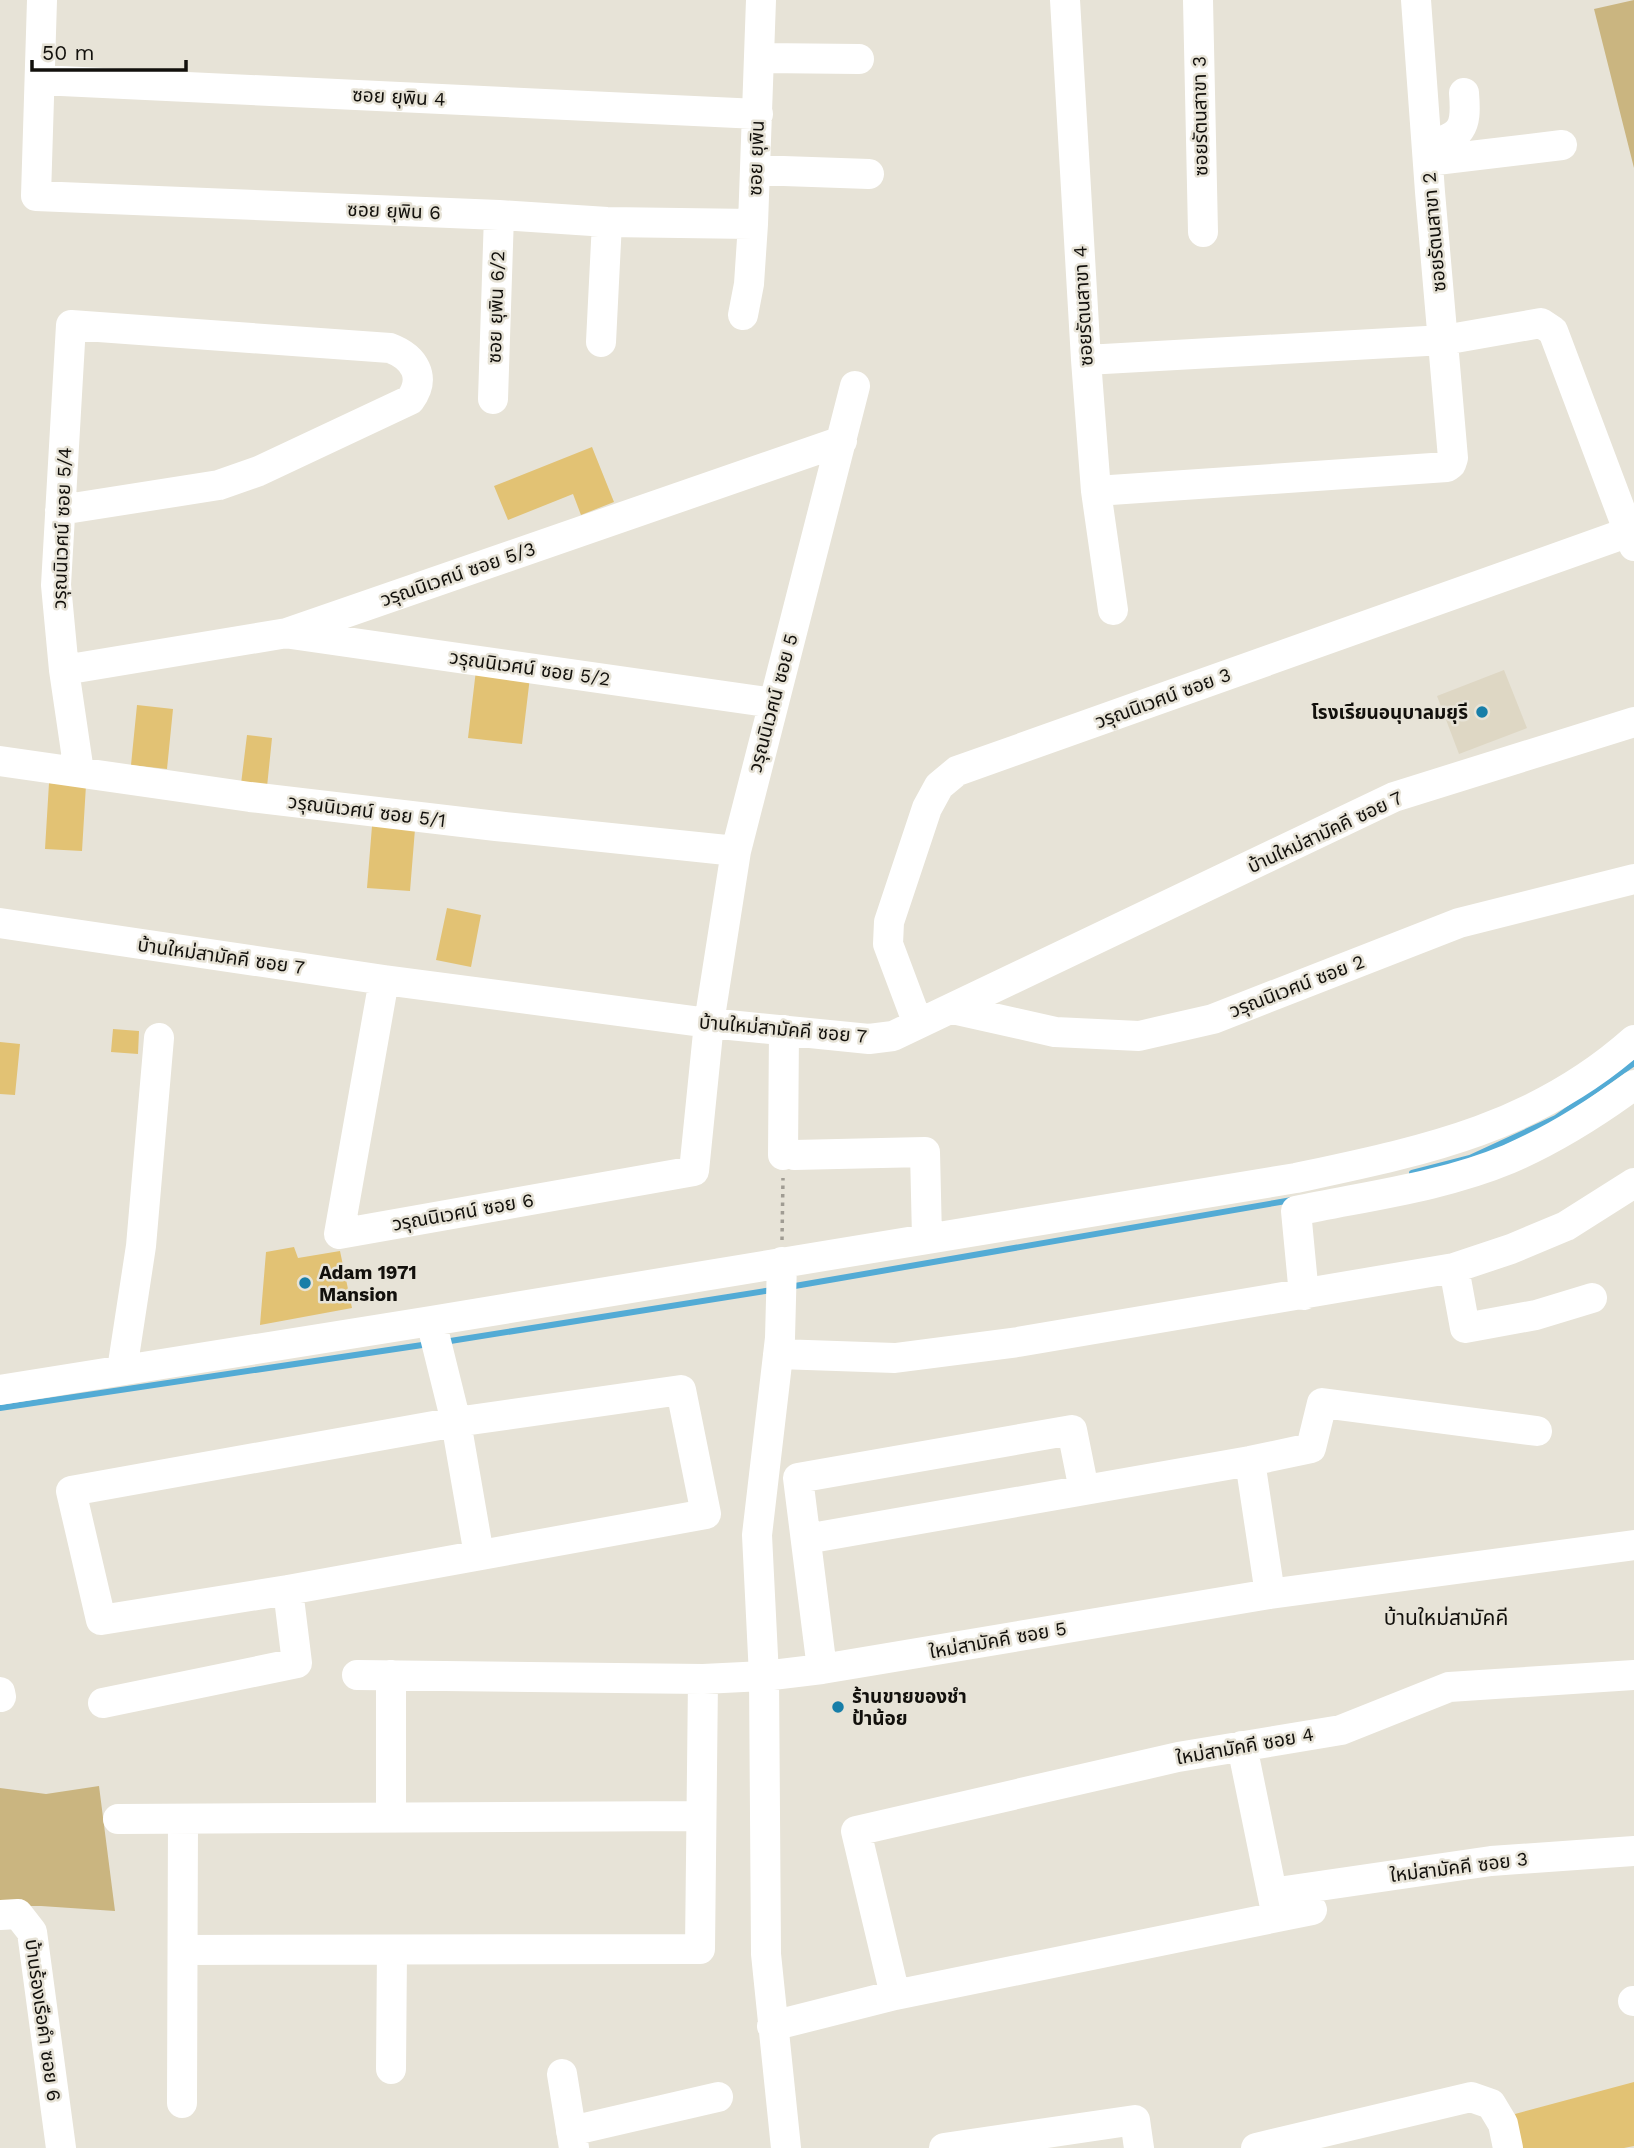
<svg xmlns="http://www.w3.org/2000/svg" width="1634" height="2148" font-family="'Work Sans','Noto Sans Thai',sans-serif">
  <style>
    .built { fill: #ded7c4 }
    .green { fill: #cab580 }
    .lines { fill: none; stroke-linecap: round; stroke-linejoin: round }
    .stream { stroke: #53abd5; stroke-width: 6 }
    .building { fill: #e2c274 }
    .path { stroke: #a09c93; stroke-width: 3.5; stroke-dasharray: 3.5 5; stroke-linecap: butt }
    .minor { stroke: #fff; stroke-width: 30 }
    .poi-dot { fill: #177ea8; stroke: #e7e3d7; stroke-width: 2.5 }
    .labels { text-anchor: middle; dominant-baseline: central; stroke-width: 5; stroke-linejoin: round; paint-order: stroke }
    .street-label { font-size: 19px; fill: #12100c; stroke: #e7e3d7 }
    .poi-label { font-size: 19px; font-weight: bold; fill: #12100c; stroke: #e7e3d7; text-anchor: start }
    .neighbourhood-label { font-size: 21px; fill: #12100c; stroke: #e7e3d7 }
  </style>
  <rect width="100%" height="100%" fill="#e7e3d7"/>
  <path class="built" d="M1504,670L1527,728L1459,754L1437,696Z"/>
  <path class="green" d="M1634,0V168L1594,9Z
    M99,1786L115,1911L41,1906H0V1788L46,1794Z"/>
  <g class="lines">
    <path class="stream" d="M1412,1173L1470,1158L1556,1118L1634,1063
      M789,1287L1292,1200
      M444,1342L772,1290
      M0,1408L429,1344"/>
  </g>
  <path class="building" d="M592,447L614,502L581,515L573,494L508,520L494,486Z
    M476,670L530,677L522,744L468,738Z
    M137,705L173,709L167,769L131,765Z
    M247,735L272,738L267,787L241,784Z
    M49,783L86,785L82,851L45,849Z
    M372,826L415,829L410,891L367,888Z
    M447,908L481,915L471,967L436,960Z
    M113,1029L139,1031L138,1054L111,1052Z
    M0,1042L20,1044L15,1095L0,1094Z
    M294,1247L298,1258L340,1251L352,1308L260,1325L266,1252Z
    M1634,2082V2146L1624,2148H1522L1515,2114Z"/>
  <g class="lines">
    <path class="path" d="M782,1240L783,1178"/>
    <path class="minor" d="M42,0L36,196L499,215L607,222L753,224
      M1065,0L1086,360L1096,491L1113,610
      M1198,0L1203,232
      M760,58L859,59
      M40,80L758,114
      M1427,147C1462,135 1467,130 1464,93
      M1428,161L1562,145
      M756,170L869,174
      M743,315L749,284L753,224L761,0
      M601,342L607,222
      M1086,360L1444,340L1541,323L1553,331L1634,546
      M493,399L499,215
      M1096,491L1447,467L1451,464L1453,458L1430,192L1416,0
      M60,510L219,485L259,471L410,400C427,377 414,357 390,348L71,325L56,585L64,670L79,772
      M291,634L773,703
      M64,670L287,633L842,441
      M0,761L250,797L496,826L736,851
      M0,923L384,980L709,1023L869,1039L893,1036L1394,797L1634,722
      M384,980L339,1234L694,1171L709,1023L736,851L855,386
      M953,1009L1055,1032L1139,1036L1213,1019L1459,923L1634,879
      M918,1024L888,944L889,922L927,808L939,786L957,771L1629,532
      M783,1155L784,1030
      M794,1155L925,1152L927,1238
      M782,1262L780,1338L757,1535L764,1676L766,1954L786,2148
      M1454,1268L1465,1328L1536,1315L1592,1298
      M1304,1295L1296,1211C1367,1196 1442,1187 1509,1159C1553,1140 1596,1113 1634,1085
      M431,1321L456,1422L479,1555
      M778,1354L895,1358L1018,1342L1454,1268L1511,1249L1566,1226L1634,1183
      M122,1370L141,1246L159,1038
      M0,1390L431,1321L1296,1178C1422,1151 1534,1129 1634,1040
      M681,1390L706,1514L288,1590L101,1620L71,1491L456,1422Z
      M1250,1461L1270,1594
      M806,1539L1250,1461L1311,1448L1322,1403L1537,1431
      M822,1669L798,1478L1072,1430L1084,1490
      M357,1675L703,1679L764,1676L822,1669L1270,1594L1634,1545
      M0,1692L1,1697
      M103,1703L297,1663L288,1590
      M1242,1746L1277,1917
      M391,1818V1675
      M118,1819L701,1816
      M1285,1891L1491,1861L1634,1851
      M0,1915L18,1914L32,1932L61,2148
      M183,1950L700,1949L703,1679
      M895,1995L856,1831L1178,1757L1341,1730L1449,1687L1634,1675
      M1633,2001H1634
      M772,2026L895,1995L1312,1910
      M391,2069L392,1950
      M562,2074L574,2148
      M182,2103L183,1819
      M571,2131L718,2097
      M944,2148L1135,2120L1139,2148
      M1256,2148L1471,2097L1491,2104L1503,2124L1508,2148"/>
  </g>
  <g class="poi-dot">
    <circle cx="1482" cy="712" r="7"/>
    <circle cx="305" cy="1283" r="7"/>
    <circle cx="838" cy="1707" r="7"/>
  </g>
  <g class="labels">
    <g class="street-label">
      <text transform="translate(399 97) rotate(3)">ซอย ยุพิน 4</text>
      <text transform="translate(1200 116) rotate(-91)">ซอยรัตนสาขา 3</text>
      <text transform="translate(756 158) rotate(-88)">ซอย ยุพิน</text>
      <text transform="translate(394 211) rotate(2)">ซอย ยุพิน 6</text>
      <text transform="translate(1434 232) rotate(-95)">ซอยรัตนสาขา 2</text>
      <text transform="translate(1083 306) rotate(-93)">ซอยรัตนสาขา 4</text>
      <text transform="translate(496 307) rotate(-88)">ซอย ยุพิน 6/2</text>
      <text transform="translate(62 528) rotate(-88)">วรุณนิเวศน์ ซอย 5/4</text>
      <text transform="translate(458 574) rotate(-19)">วรุณนิเวศน์ ซอย 5/3</text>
      <text transform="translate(530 668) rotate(8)">วรุณนิเวศน์ ซอย 5/2</text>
      <text transform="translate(1163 698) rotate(-20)">วรุณนิเวศน์ ซอย 3</text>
      <text transform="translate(773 703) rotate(-75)">วรุณนิเวศน์ ซอย 5</text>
      <text transform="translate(367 811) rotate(7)">วรุณนิเวศน์ ซอย 5/1</text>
      <text transform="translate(1325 832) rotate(-25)">บ้านใหม่สามัคคี ซอย 7</text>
      <text transform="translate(221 956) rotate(8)">บ้านใหม่สามัคคี ซอย 7</text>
      <text transform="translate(1297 986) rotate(-21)">วรุณนิเวศน์ ซอย 2</text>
      <text transform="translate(783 1029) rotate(5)">บ้านใหม่สามัคคี ซอย 7</text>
      <text transform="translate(463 1212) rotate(-10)">วรุณนิเวศน์ ซอย 6</text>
      <text transform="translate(998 1640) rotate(-10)">ใหม่สามัคคี ซอย 5</text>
      <text transform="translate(1245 1746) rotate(-10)">ใหม่สามัคคี ซอย 4</text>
      <text transform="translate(1459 1867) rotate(-7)">ใหม่สามัคคี ซอย 3</text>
      <text transform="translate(43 2020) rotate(82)">บ้านร้องเรือคำ ซอย 6</text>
    </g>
    <g class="poi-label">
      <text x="1468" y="712" text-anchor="end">โรงเรียนอนุบาลมยุรี</text>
      <text x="319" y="1272">Adam 1971<tspan x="319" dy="22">Mansion</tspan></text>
      <text x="852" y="1696">ร้านขายของชำ<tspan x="852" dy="22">ป้าน้อย</tspan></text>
    </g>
    <g class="neighbourhood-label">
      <text x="1446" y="1617">บ้านใหม่สามัคคี</text>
    </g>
  </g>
  <path d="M32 60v10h154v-10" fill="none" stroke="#12100c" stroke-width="3.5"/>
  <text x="42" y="60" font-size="21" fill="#12100c" stroke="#e7e3d7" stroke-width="5" paint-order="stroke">50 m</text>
</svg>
